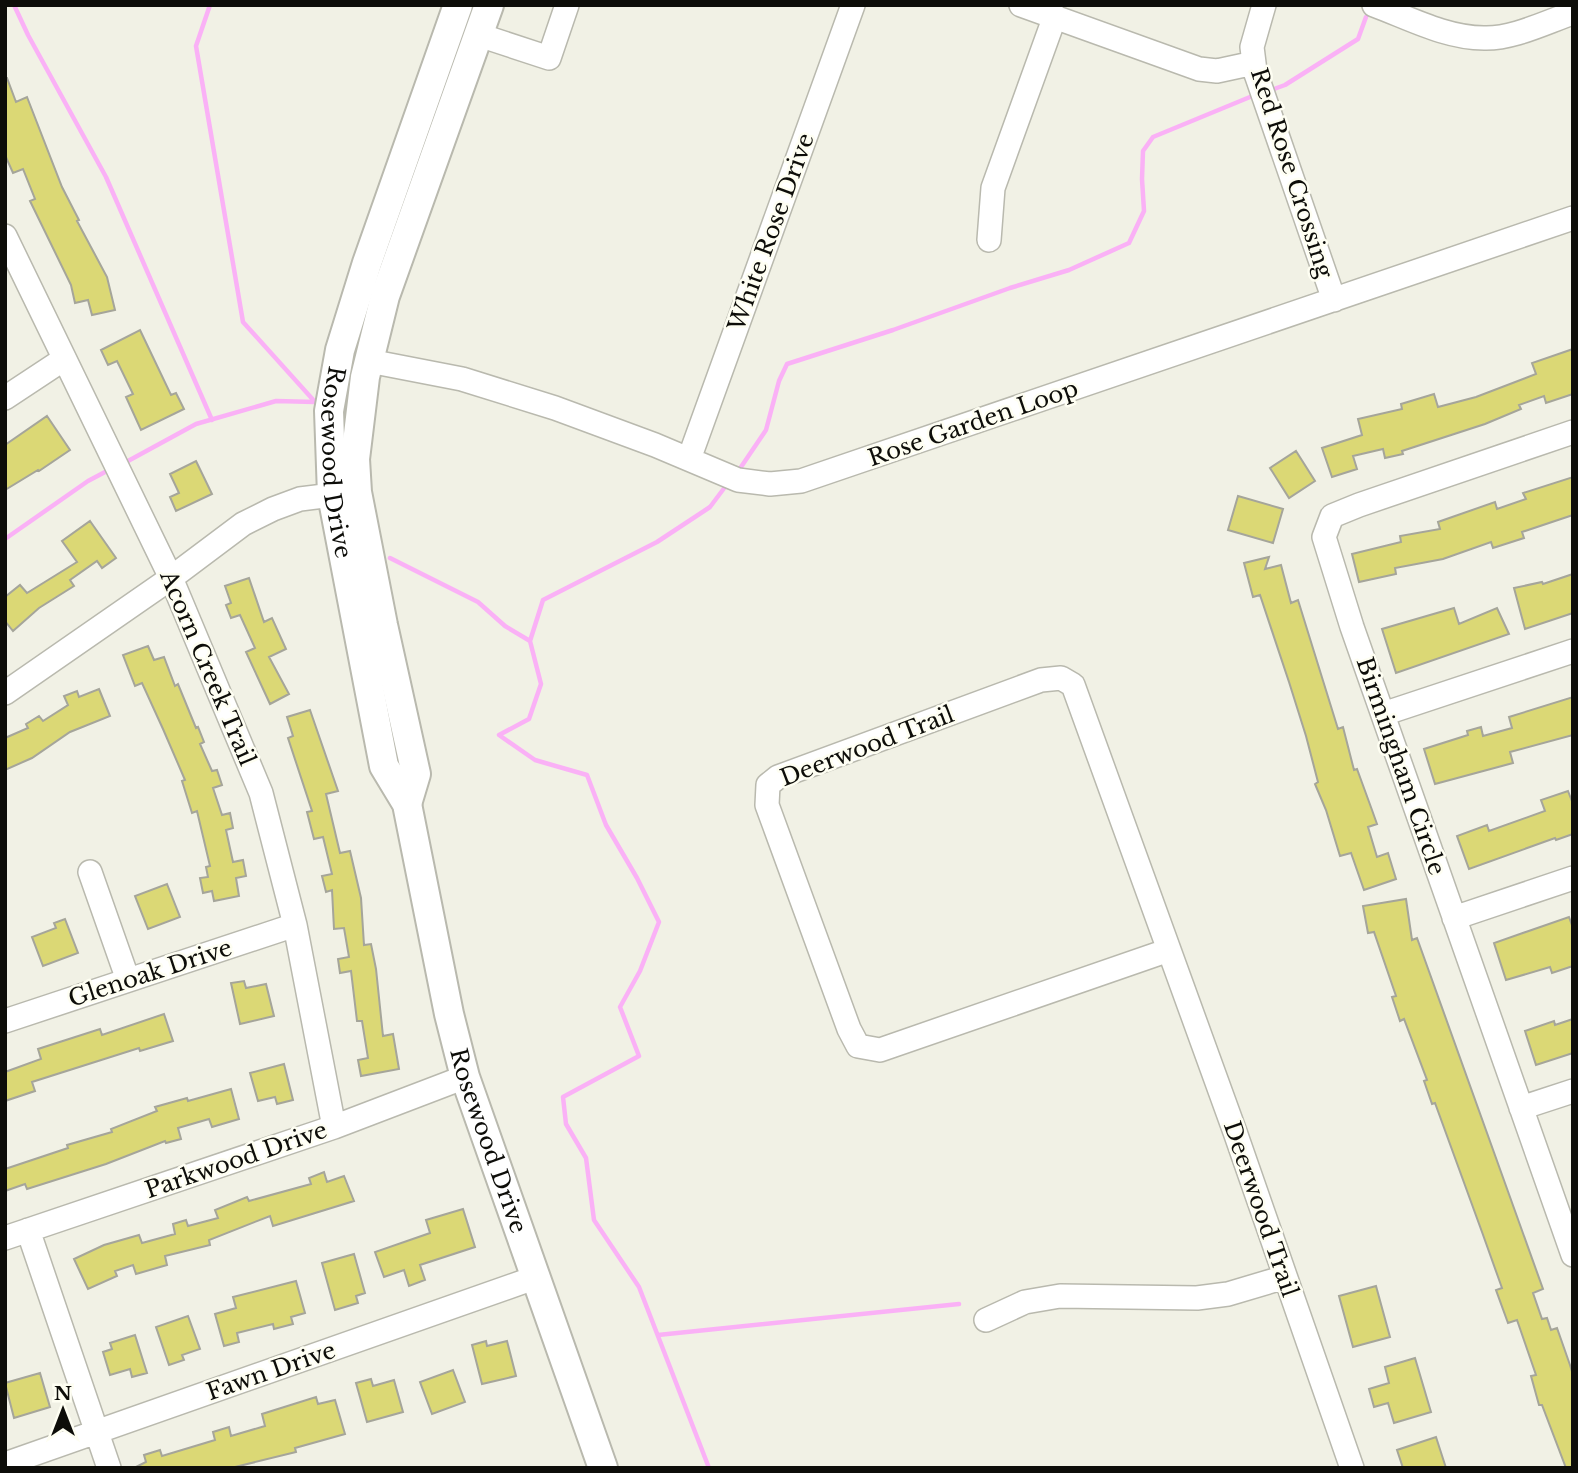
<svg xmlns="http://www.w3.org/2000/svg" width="1578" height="1473" font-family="'Libre Baskerville',serif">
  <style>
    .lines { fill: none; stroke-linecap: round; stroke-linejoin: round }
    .stream { stroke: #fab1f6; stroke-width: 4.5 }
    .building { fill: #dbd875; stroke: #a5a59a; stroke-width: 2 }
    .minor-casing { stroke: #b9b9ae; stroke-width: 26 }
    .major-casing { stroke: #b9b9ae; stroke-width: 32 }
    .minor { stroke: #fff; stroke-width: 23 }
    .major { stroke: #fff; stroke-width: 28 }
    .labels { text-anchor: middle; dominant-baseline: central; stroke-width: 5; stroke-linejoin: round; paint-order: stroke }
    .street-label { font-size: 23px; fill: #0d0d09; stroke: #fefef2 }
  </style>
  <rect width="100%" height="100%" fill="#f1f1e5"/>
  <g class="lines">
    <path class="stream" d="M14,5L28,35L106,177L212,420
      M210,5L196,46L243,322L316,403
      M1274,89L1285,85L1358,39L1366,17
      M128,461L196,424L276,401L315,402
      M741,467L766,430L779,381L787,364L893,330L1010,288L1069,270L1129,243L1144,211L1142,179L1143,151L1153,137L1250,97
      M5,539L88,481L105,472
      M390,558L478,602L505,626L530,641L541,684L529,719L499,735L535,760L587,775L606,825L637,878L659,922L640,971L620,1007L639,1056L563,1097L566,1124L586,1158L594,1220L639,1287L709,1468
      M530,641L543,600L657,542L710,507L725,487
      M658,1335L959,1304"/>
  </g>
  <path class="building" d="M5,78H7L16,102L27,97L62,187L79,220L77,221L107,277L115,310L92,315L88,300L75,303L71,285L30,201L35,199L23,169L13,173L5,155Z
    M140,330L171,395L176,393L184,409L141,430L126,397L133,394L117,361L108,365L101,350Z
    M1573,349V394L1546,403L1544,396L1519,405L1521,409L1485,424L1402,451L1403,454L1385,458L1383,449L1353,456L1357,469L1332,477L1322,448L1362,435L1358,419L1402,409L1401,404L1434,394L1438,407L1476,397L1536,374L1532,363Z
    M47,416L70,450L39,471L38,470L5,490V445Z
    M1296,451L1315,481L1289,498L1270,468Z
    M196,461L212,494L176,511L170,497L179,493L170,474Z
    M1573,477V515L1522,532L1524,538L1493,548L1491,542L1443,559L1395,568L1396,574L1359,582L1352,554L1401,542L1400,536L1440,529L1438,522L1495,502L1497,509L1526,499L1523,493Z
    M1238,496L1283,509L1273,543L1228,530Z
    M90,521L116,558L102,568L97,561L70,580L74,586L39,608L13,631L5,621V597L20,585L27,593L77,562L62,541Z
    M1269,557L1265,569L1281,565L1291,603L1298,600L1338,729L1343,727L1354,770L1357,769L1372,810L1377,824L1368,827L1377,857L1388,853L1396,879L1364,890L1351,853L1340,856L1326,810L1315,784L1318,782L1306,736L1289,682L1260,595L1253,597L1244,563Z
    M1573,574V613L1525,629L1514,588L1542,582L1543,584Z
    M249,578L264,622L272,618L286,649L269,657L289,694L270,704L246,652L255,648L240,615L231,618L226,605L231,603L225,586Z
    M1454,608L1459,624L1497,608L1509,634L1396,673L1382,629Z
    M148,646L154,660L164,657L175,686L178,684L196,728L198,727L204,742L200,744L212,771L217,770L222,785L213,788L222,815L230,813L233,828L226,830L233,862L243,860L246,876L236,878L239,896L214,901L212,891L203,893L200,878L208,877L206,867L210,866L197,811L192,813L182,781L185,780L163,729L142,683L135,686L123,655Z
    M99,689L110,716L70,732L32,758L5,770V738L28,728L26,724L39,716L43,721L68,705L64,696L77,691L79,697Z
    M1573,697V735L1510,752L1513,763L1435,784L1424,749L1468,735L1467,731L1481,727L1483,736L1512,728L1509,717Z
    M310,710L338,791L326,794L340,853L350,851L361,898L364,945L371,944L376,969L383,1036L393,1034L399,1069L361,1076L358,1060L368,1058L362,1021H357L351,971L340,973L338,959L349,957L344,928L334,929L332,890L326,892L322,876L332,874L323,837L314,839L307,812L312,811L288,738L293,736L287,717Z
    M1568,791L1573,804V834L1556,840L1555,838L1469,869L1457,836L1487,825L1489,831L1545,811L1541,800Z
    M167,884L180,917L148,929L135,896Z
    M1406,899L1412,940L1417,938L1543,1289L1533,1293L1542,1319L1547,1318L1551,1330L1557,1328L1570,1365L1573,1375V1468H1566L1542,1405H1539L1531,1376L1536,1375L1517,1320L1508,1323L1496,1290L1502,1288L1482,1232L1435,1103L1432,1104L1424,1081L1427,1080L1404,1019L1400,1021L1392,997L1396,996L1374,932L1368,933L1363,906Z
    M1569,917L1573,928V966L1552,973L1550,967L1506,980L1494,943Z
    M65,919L78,953L43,966L32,937L56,928L54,923Z
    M244,981L246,988L266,984L274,1016L240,1024L231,983Z
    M164,1014L173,1041L140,1051L139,1048L32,1082L35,1091L5,1101V1072L41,1059L38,1049L100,1029L102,1035Z
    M1573,1019V1053L1536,1065L1525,1031L1554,1021L1555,1025Z
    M284,1064L293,1100L277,1104L275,1097L258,1101L250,1073Z
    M231,1089L239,1119L212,1127L209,1119L178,1128L181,1139L166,1143L165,1141L106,1164L27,1189L25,1184L5,1191V1169L68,1148L67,1145L112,1132L111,1129L157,1111L155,1107L187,1098L188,1101Z
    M324,1172L327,1182L344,1176L354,1201L273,1226L270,1216L209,1240L210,1245L165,1256L167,1265L136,1274L133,1265L115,1271L117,1276L88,1289L74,1259L104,1245L139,1235L142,1243L175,1234L173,1224L186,1220L188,1226L218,1218L215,1210L247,1197L249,1201L311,1184L309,1178Z
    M463,1209L475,1247L420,1265L425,1280L409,1286L404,1270L384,1277L375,1252L430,1233L426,1220Z
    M354,1254L365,1293L356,1296L358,1303L335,1310L322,1263Z
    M296,1281L305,1313L291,1317L293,1324L274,1329L273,1324L237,1333L239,1342L224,1346L215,1314L236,1308L233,1297Z
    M1376,1286L1390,1337L1353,1347L1339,1296Z
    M188,1316L200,1349L182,1355L184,1360L169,1365L156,1327Z
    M135,1335L147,1373L132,1377L130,1369L110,1375L103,1352L112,1349L110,1343Z
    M486,1341L487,1346L507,1341L516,1376L482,1384L472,1345Z
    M1415,1358L1431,1412L1394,1423L1388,1403L1374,1407L1369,1389L1389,1383L1385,1367Z
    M453,1370L465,1402L432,1414L420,1382Z
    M40,1373L50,1407L14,1418L5,1383Z
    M371,1379L373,1386L394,1380L403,1412L367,1422L356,1383Z
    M316,1397L318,1404L335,1400L345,1434L295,1448L296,1452L231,1468H134L146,1462L144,1455L160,1450L162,1456L215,1440L213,1432L229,1427L231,1436L265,1426L262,1414Z
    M1436,1437L1446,1468H1403L1397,1450Z"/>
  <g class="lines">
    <defs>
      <path id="minor" d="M1021,5L1199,69L1217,71L1254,63
        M1264,5L1252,47L1255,71L1334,300
        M1374,5C1409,18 1446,38 1484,38C1513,39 1546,22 1573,13
        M479,35L549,58L567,5
        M5,236L171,578L261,793L295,925L334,1127
        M989,240L993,188L1055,16
        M369,361L462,379L555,408L655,445L738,480L770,484L801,481L1573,218
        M5,398L64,359
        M1573,432L1359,505L1332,516L1324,537L1352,627L1573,1255
        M689,459L853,5
        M5,693L171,578L243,524L273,509L300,499L349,493
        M1383,714L1573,651
        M90,872L128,980
        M1454,918L1573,878
        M1169,950L880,1050L858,1046L849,1029L767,805L768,785L778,777L1041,680L1061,678L1073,685L1235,1132L1352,1468
        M5,1021L295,925
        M1521,1108L1573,1091
        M28,1230L109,1468
        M5,1238L334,1127L465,1077
        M986,1320L1025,1302L1060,1296L1197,1298L1228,1294L1285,1277
        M5,1464L537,1277"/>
      <g id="major">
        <path id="s1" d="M458,5L367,263L340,350L329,411L332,495L384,766L407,804L449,1014L465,1077L603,1468"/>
        <path d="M407,804L416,774L383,625L357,492L355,459L365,377L385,296L489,5"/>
      </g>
    </defs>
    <use href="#minor" class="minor-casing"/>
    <use href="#major" class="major-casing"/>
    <use href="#minor" class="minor"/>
    <use href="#major" class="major"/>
  </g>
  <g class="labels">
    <g class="street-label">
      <text transform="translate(1292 173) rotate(72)">Red Rose Crossing</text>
      <text transform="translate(771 232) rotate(-70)">White Rose Drive</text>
      <text transform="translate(973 423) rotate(-19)">Rose Garden Loop</text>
      <text stroke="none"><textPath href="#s1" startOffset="478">Rosewood Drive</textPath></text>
      <text transform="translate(208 668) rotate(67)">Acorn Creek Trail</text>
      <text transform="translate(867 746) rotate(-21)">Deerwood Trail</text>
      <text transform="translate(1401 766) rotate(71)">Birmingham Circle</text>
      <text transform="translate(150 973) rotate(-18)">Glenoak Drive</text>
      <text stroke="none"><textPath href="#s1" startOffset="1178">Rosewood Drive</textPath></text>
      <text transform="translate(236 1160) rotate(-19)">Parkwood Drive</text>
      <text transform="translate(1261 1209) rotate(71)">Deerwood Trail</text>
      <text transform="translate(271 1371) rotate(-19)">Fawn Drive</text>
    </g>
  </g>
  <rect width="1578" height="1473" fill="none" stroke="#0d0d09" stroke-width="14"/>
  <g transform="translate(63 1410)" stroke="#fefef2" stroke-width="5" paint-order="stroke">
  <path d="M0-5L12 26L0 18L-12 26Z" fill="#0d0d09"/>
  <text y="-10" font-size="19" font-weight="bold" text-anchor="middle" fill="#0d0d09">N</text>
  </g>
</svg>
